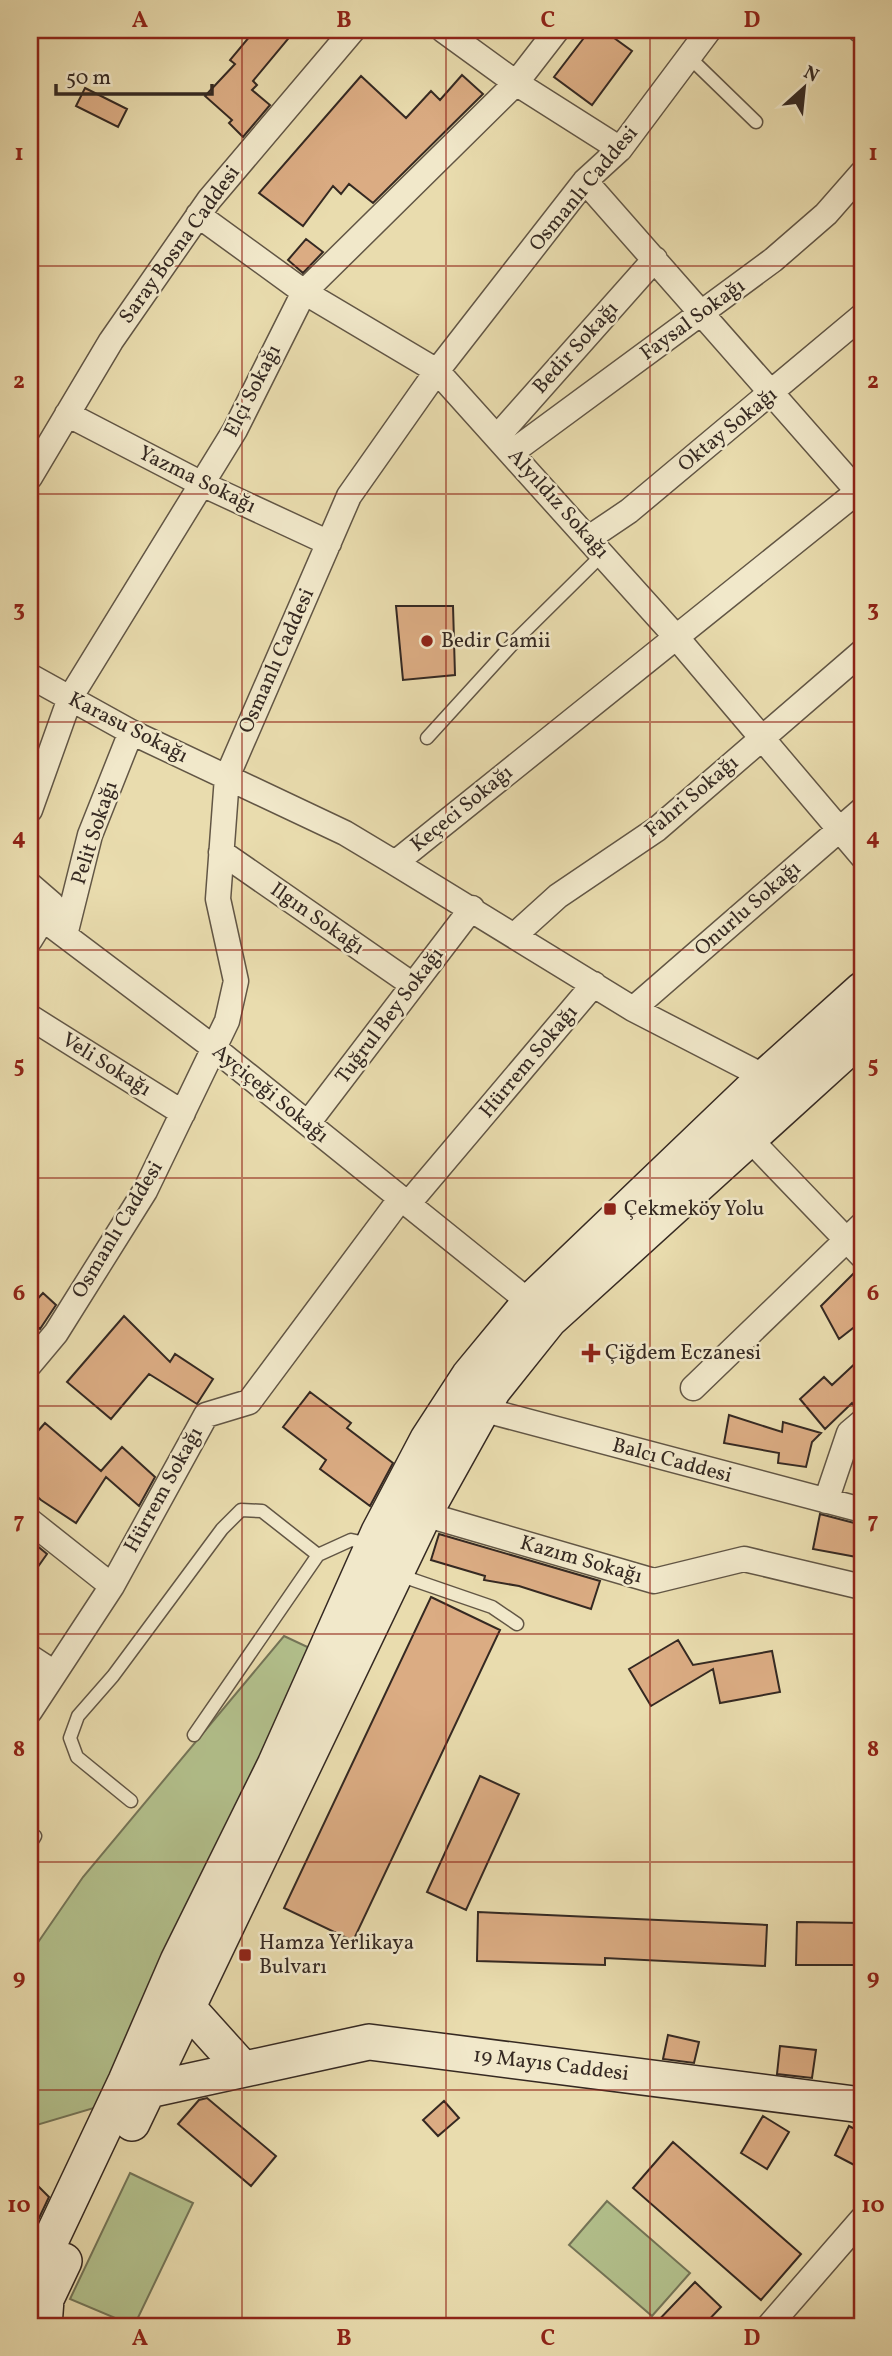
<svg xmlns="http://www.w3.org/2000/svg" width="892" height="2356" font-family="Vollkorn,serif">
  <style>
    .green { fill: #b3c18d; stroke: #747558; stroke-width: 2 }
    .building { fill: #dbac83; stroke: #352922; stroke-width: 2 }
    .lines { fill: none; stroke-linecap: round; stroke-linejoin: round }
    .lane-casing { stroke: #625645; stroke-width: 15 }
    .street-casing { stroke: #625645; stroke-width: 27 }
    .secondary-casing { stroke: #352922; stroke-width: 38 }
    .lane { stroke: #f1e8ca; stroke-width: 12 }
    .street { stroke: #f1e8ca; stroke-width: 24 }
    .secondary { stroke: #f1e8ca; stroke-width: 35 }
    .grid { fill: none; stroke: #8f2418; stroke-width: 2; stroke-opacity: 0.55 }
    .poi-dot { fill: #8f2418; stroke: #f1e8ca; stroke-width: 2.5 }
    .labels { text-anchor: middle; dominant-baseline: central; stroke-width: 5; stroke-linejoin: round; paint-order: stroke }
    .street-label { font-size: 21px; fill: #352922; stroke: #f1e8ca }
    .poi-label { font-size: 21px; fill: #352922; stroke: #f1e8ca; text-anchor: start }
    .neatline { fill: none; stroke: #8f2418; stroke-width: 2.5 }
    .grid-label { font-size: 23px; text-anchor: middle; font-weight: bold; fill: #8f2418 }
  </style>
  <rect width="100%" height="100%" fill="#e9dcae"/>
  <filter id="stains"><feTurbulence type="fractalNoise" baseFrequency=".00286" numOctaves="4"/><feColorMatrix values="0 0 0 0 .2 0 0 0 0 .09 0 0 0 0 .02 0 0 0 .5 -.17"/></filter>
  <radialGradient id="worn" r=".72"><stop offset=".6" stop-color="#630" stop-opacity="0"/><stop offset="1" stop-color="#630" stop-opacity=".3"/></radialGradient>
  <path class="green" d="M284,1636L316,1651L94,2108L30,2127V1954L83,1877Z
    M130,2173L193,2203L134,2326L70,2299Z
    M607,2201L690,2273L652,2316L569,2245Z"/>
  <path class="building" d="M255,30H277L288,39L253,81L257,85L252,90L270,105L243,137L229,123L232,120L205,96L235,64L230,60Z
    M590,30H603L632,51L592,105L554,77Z
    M462,75L483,94L373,203L349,184L341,194L333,186L303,226L259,193L361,76L406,118L431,91L440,100Z
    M85,88L127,109L118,127L76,106Z
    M306,239L323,252L303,273L288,260Z
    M396,606H453L455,675L403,680Z
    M857,1270H862V1321L839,1339L821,1306Z
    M43,1293L56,1305L40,1329L30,1320V1307Z
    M124,1316L170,1362L175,1354L213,1379L197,1404L149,1374L111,1419L67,1382Z
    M862,1357V1408L856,1409L852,1403L825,1429L800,1399L824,1377L832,1385Z
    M310,1392L351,1423L347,1428L393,1463L370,1506L320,1469L326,1460L283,1427Z
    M729,1415L782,1432L783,1422L821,1433L812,1442L806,1467L778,1463L779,1453L724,1443Z
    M45,1423L101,1471L122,1447L155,1477L139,1506L106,1477L76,1523L41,1500L30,1490V1440Z
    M820,1514L862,1525V1558L813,1549Z
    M439,1534L600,1581L591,1609L519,1586L484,1580L485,1576L431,1560Z
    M30,1540L47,1554L30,1578Z
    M431,1597L500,1630L353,1941L284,1908Z
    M678,1640L693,1665L772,1651L780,1692L720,1703L713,1669L651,1706L629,1669Z
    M480,1776L519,1794L466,1910L427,1892Z
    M478,1912L767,1925L765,1966L605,1958V1965L477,1961Z
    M797,1922L862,1923V1965H796Z
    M668,2035L699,2042L694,2063L663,2059Z
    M780,2046L816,2050L812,2078L777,2074Z
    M207,2098L276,2156L251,2186L178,2124L199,2100Z
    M444,2101L459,2118L438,2136L423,2120Z
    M763,2116L789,2132L767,2169L741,2153Z
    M849,2126L862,2133V2169L835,2155Z
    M673,2142L801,2254L761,2300L633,2188Z
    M30,2178L49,2197L30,2237Z
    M695,2282L721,2307L703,2326H653Z"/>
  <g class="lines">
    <defs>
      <path id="lane" d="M689,57L756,122
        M427,738L519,637L603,554
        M399,1575L492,1607L517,1624
        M194,1735L318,1555
        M131,1801L77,1757L70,1738L78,1716L113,1676L222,1529L241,1510L262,1511L318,1555L351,1540L370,1544
        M30,1844L35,1836"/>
      <path id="street" d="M443,30L516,83L620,149
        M860,30L862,31
        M585,181L862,496
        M198,215L304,292L437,371L677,638L862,856
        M67,414L202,484L329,543
        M497,437L655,259
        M511,453L773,260L826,214L862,173
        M30,477L111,341L209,200L353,30
        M589,538L629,511L862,316
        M30,676L131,732L345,833L395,863
        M30,810L70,698L235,430L304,292L516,83L557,30
        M221,852L413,985
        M30,885L52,904L43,919L214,1048L542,1312
        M516,934L558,896L657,829L862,652
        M65,935L90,835L131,732
        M30,940L43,919
        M633,1009L862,810
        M30,1017L183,1113
        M765,1077L633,1009L395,863L862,488
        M308,1123L472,908
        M739,1128L862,1256
        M408,1204L594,984
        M30,1364L56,1333L145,1191L227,1021L236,981L218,899L227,777L349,496L437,371L585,181L620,149L709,30
        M693,1388L862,1225
        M481,1409L862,1510
        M826,1501L849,1433L862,1422
        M424,1514L654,1581L744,1559L862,1587
        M30,1521L112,1586
        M30,1657L53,1672
        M30,1711L112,1586L206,1415L249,1402L401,1198
        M769,2326L862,2219"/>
      <path id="secondary" d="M187,2007L242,2068
        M149,2090L369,2042L862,2105
        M132,2123L424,1514L493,1390L549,1320L862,1036
        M30,2284L126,2081L178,1961L275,1765L379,1532L428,1439L469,1376L531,1301L765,1077L862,990
        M44,2326L46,2299L64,2261"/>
    </defs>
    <use href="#lane" class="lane-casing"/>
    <use href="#street" class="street-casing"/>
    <use href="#secondary" class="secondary-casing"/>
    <use href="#lane" class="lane"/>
    <use href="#street" class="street"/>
    <use href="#secondary" class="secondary"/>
  </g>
  <path class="grid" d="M242,30V2326M446,30V2326M650,30V2326M30,266H862M30,494H862M30,722H862M30,950H862M30,1178H862M30,1406H862M30,1634H862M30,1862H862M30,2090H862"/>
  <g class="poi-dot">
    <circle cx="427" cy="641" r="7"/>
    <rect x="603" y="1202" width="14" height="14" rx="3.5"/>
    <path d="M587.5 1342.5h7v7h7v7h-7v7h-7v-7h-7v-7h7z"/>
    <rect x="238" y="1948" width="14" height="14" rx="3.5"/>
  </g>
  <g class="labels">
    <g class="street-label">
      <text transform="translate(584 189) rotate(-50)">Osmanlı Caddesi</text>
      <text transform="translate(180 245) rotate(-54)">Saray Bosna Caddesi</text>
      <text transform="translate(693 320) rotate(-36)">Faysal Sokağı</text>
      <text transform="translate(576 348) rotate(-48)">Bedir Sokağı</text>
      <text transform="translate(253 391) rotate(-63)">Elçi Sokağı</text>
      <text transform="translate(728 430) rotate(-39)">Oktay Sokağı</text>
      <text transform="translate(197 480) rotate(26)">Yazma Sokağı</text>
      <text transform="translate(558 504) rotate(48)">Alyıldız Sokağı</text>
      <text transform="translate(277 661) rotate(-66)">Osmanlı Caddesi</text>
      <text transform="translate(128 728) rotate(27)">Karasu Sokağı</text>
      <text transform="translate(692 797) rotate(-40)">Fahri Sokağı</text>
      <text transform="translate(462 809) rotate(-39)">Keçeci Sokağı</text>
      <text transform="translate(95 833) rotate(-72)">Pelit Sokağı</text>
      <text transform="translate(748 909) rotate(-41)">Onurlu Sokağı</text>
      <text transform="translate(317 919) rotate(35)">Ilgın Sokağı</text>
      <text transform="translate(390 1016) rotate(-53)">Tuğrul Bey Sokağı</text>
      <text transform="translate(529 1062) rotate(-50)">Hürrem Sokağı</text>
      <text transform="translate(106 1065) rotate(32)">Veli Sokağı</text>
      <text transform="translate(270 1094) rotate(39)">Ayçiçeği Sokağı</text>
      <text transform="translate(118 1230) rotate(-59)">Osmanlı Caddesi</text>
      <text transform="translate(672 1461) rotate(15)">Balcı Caddesi</text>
      <text transform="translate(164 1490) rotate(-61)">Hürrem Sokağı</text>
      <text transform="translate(581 1560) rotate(16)">Kazım Sokağı</text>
      <text transform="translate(551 2065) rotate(7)">19 Mayıs Caddesi</text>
    </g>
    <g class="poi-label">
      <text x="441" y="641">Bedir Camii</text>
      <text x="624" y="1209">Çekmeköy Yolu</text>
      <text x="605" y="1353">Çiğdem Eczanesi</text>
      <text x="259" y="1943">Hamza Yerlikaya<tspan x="259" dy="24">Bulvarı</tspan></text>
    </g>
  </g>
  <rect width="892" height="2356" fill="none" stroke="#e9dcae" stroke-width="77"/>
  <g transform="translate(804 88) rotate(27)" stroke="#f1e8ca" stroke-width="5" paint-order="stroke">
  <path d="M0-5L12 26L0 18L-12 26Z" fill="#352922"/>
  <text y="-10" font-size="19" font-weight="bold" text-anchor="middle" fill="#352922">N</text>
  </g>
  <path d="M56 84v10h156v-10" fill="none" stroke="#352922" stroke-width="3.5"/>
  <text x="66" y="84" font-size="21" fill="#352922" stroke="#f1e8ca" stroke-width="5" paint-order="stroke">50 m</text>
  <rect x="38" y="38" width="816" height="2280" class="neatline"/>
  <g class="grid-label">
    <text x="140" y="27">A</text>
    <text x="344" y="27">B</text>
    <text x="548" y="27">C</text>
    <text x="752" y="27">D</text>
    <text x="19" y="160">1</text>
    <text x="873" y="160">1</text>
    <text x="19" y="388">2</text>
    <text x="873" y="388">2</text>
    <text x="19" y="616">3</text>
    <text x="873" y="616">3</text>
    <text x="19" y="844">4</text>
    <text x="873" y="844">4</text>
    <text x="19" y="1072">5</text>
    <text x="873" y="1072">5</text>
    <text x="19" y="1300">6</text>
    <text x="873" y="1300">6</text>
    <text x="19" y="1528">7</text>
    <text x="873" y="1528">7</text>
    <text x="19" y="1756">8</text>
    <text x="873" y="1756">8</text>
    <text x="19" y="1984">9</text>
    <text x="873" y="1984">9</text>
    <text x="19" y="2212">10</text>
    <text x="873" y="2212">10</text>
    <text x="140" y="2345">A</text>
    <text x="344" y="2345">B</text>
    <text x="548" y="2345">C</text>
    <text x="752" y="2345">D</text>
  </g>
  <rect width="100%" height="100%" filter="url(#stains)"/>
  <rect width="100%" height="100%" fill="url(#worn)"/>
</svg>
